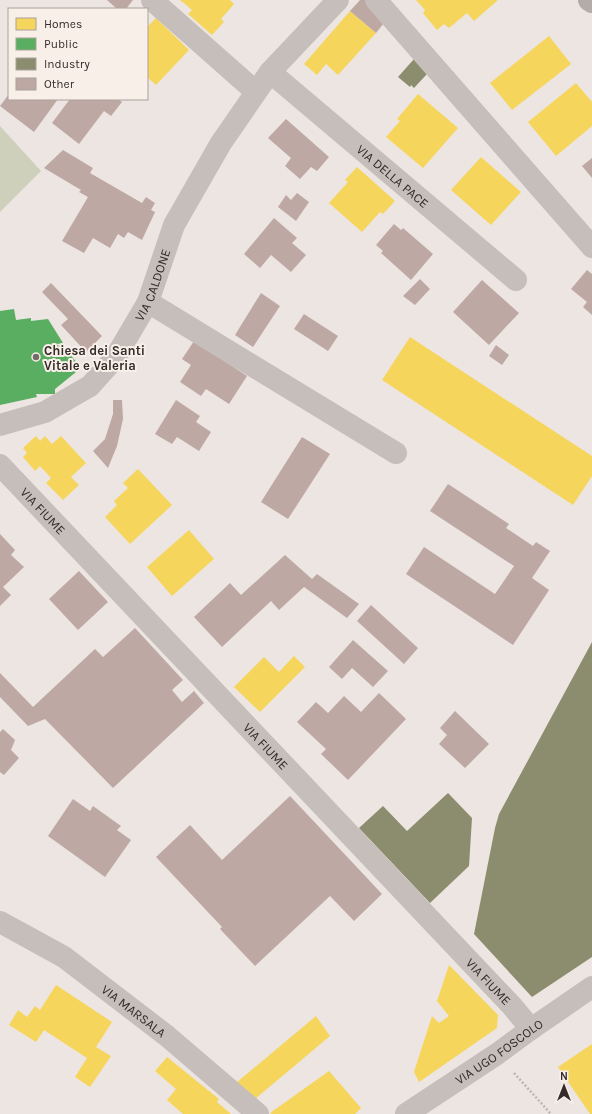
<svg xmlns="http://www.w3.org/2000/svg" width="592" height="1114" font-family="Karla,sans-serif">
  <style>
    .green { fill: #cfd0bc }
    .homes { fill: #f6d55c }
    .public { fill: #5aae61 }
    .industry { fill: #8c8c6e }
    .building { fill: #bea8a4 }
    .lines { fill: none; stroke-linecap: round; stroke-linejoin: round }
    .path { stroke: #bdb6b3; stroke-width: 2.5; stroke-dasharray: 2 2; stroke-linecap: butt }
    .minor { stroke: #c5beba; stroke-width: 22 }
    .major { stroke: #b4aca9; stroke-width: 22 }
    .poi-dot { fill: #756c69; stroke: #f8efe9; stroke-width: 1.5 }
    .labels { text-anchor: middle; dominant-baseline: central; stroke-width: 4; stroke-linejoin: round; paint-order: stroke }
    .street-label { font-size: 13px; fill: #352b29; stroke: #f8efe9 }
    .poi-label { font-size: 13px; font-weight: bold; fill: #352b29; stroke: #f8efe9; text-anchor: start }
  </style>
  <rect width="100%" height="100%" fill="#ece5e1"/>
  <path class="green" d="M0,126L41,171L0,212Z"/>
  <path class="homes" d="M180,0H230L234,4L221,19L224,22L212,35L188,14L192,10Z
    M416,0H498L474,21L467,13L449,28L444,24L437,30L423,13L425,10Z
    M350,11L376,33L338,75L326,64L317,75L304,64Z
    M156,18L189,50L156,85L147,77V27Z
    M549,36L571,64L512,110L490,83Z
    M576,83L592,102V126L556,156L528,122Z
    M418,94L458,128L423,168L386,137L400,121L397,119Z
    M481,157L521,192L491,225L451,190Z
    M357,167L395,201L383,214L380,212L362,232L329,203L348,182L345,180Z
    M410,337L592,456V476L573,505L382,380Z
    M36,436L40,441L45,436L52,444L61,436L86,463L71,477L79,485L63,500L46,483L51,478L40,466L35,471L23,457L27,453L23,448Z
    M138,469L172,505L130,544L105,517L117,505L114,501L128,488L123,483Z
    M189,530L214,559L172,596L147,567Z
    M294,656L305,667L260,712L234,687L264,657L279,672Z
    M449,965L498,1015L497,1028L419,1082L414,1072L432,1016L439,1023L449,1016L437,1001Z
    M56,985L112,1022L96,1047L111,1056L90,1087L75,1077L87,1058L44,1030L36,1042L9,1025L18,1010L27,1017L35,1006L40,1010Z
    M316,1016L330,1036L255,1099L236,1083Z
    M592,1044V1114H590L558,1067Z
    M167,1057L219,1099L217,1102L231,1114H183L167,1100L176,1089L155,1071Z
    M329,1071L361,1108L355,1114H272L270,1113Z"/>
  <path class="public" d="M14,309L16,320L31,318V321L48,319L63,343L57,344V345L65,348L81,368L55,389V394H36L37,397L0,405V311Z"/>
  <path class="industry" d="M414,59L427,74L414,88L411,85L410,87L398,77Z
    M592,642V957L532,997L474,934L495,828L499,814Z
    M448,793L472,818L469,866L430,903L359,828L383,806L407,831Z"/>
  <path class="building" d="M107,0H133L126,9H117Z
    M360,0H365L384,23L376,33L350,11Z
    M9,94V99H58L34,132L0,106Z
    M70,99H118L122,102L111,116L104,111L79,144L52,123Z
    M286,119L329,157L317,171L311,167L300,179L285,166L291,158L268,138Z
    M63,150L93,168L90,173L142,203L146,197L155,203L151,210L155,212L142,240L128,232L124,238L118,234L110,248L93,238L84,253L62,241L88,197L79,192L81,190L44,168Z
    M592,158V178L582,166Z
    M297,193L309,202L296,221L278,207L286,195L291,200Z
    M274,218L297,238L292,243L306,255L291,272L271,255L260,268L244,254Z
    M394,224L401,230L403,228L433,254L411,280L381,253L383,251L376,245Z
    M587,270L592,274V315L583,307L587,302L571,289Z
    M420,279L430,289L415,305L403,296Z
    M482,280L519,313L489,345L453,312Z
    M51,283L102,336L86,352L61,325L68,319L42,292Z
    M261,293L280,306L253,347L235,335Z
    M304,314L338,336L328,351L294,329Z
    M194,341L247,376L229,404L206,389L201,396L180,382L191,365L182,359Z
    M496,345L509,355L502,365L489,356Z
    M113,400H122L123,419L117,446L108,468L93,451L105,439L113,414Z
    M176,400L200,416L196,422L211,432L199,451L177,437L172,444L155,434Z
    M302,437L330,454L288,519L261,502Z
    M448,484L509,524L506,528L533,546L536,542L550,551L532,578L549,590L513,645L406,574L424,547L495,594L514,566L430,511Z
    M0,534L15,550L11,555L24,567L3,587L11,595L0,606Z
    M285,555L312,579L317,574L359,604L347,618L304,587L279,610L271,601L222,647L194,617L230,583L241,595Z
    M79,571L108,602L78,630L49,599Z
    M371,605L418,648L404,664L357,621Z
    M135,628L183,680L172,690L182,702L194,691L204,703L113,788L45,719L28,726L0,697V673L33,707L95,649L103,657Z
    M353,640L388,671L373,687L352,668L342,679L329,667Z
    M379,693L406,719L348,780L321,754L326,749L297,722L316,702L328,713L344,696L361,712Z
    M455,711L489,744L465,768L439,744L447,735L440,728Z
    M3,729L15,740L11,750L19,758L4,775L0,772V732Z
    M290,796L382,894L354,921L330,896L255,966L220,929L222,927L156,857L190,825L222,860Z
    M73,799L90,811L93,806L121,826L117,830L131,840L105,877L48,836Z"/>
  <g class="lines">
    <path class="path" d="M514,1073L551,1114"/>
    <g class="minor">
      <path d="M152,0L256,92"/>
      <path d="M376,0L592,247"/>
      <path id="s1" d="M270,72L516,280"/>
      <path d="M148,302L396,453"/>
      <path id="s2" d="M0,425L45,412L90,386L115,358L148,302L174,225L221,143L270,72L338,0"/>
      <path id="s3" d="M0,465L512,1006L531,1029"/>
      <path id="s4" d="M0,922L64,957L167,1036L258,1114"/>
      <path id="s5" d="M406,1114L497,1054L531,1029L592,987"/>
    </g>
    <path class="major" d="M589,0L592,2"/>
  </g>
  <circle class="poi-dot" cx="36" cy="357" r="4"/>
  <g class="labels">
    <g class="street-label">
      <text stroke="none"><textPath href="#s1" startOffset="161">VIA DELLA PACE</textPath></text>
      <text stroke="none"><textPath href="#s2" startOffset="219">VIA CALDONE</textPath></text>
      <text stroke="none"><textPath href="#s3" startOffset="63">VIA FIUME</textPath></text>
      <text stroke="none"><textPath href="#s3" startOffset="387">VIA FIUME</textPath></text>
      <text stroke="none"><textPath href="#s3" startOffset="711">VIA FIUME</textPath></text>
      <text stroke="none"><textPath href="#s4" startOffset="161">VIA MARSALA</textPath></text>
      <text stroke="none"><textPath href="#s5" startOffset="112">VIA UGO FOSCOLO</textPath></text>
    </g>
    <g class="poi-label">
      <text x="44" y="350">Chiesa dei Santi<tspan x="44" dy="15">Vitale e Valeria</tspan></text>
    </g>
  </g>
  <rect x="8" y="8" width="140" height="92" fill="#f8efe9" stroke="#aaa19c"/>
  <rect x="16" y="18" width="20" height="12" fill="#f6d55c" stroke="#aaa19c"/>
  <text x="44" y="28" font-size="12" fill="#352b29">Homes</text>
  <rect x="16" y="38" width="20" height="12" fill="#5aae61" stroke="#aaa19c"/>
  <text x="44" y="48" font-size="12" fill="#352b29">Public</text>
  <rect x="16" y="58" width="20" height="12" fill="#8c8c6e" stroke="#aaa19c"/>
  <text x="44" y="68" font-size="12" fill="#352b29">Industry</text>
  <rect x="16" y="78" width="20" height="12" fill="#bea8a4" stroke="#aaa19c"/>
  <text x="44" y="88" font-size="12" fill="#352b29">Other</text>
  <g transform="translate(564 1086)" stroke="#f8efe9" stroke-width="3" paint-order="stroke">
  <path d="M0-3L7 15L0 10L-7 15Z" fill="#352b29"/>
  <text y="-6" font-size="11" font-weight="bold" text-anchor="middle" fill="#352b29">N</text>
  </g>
</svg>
